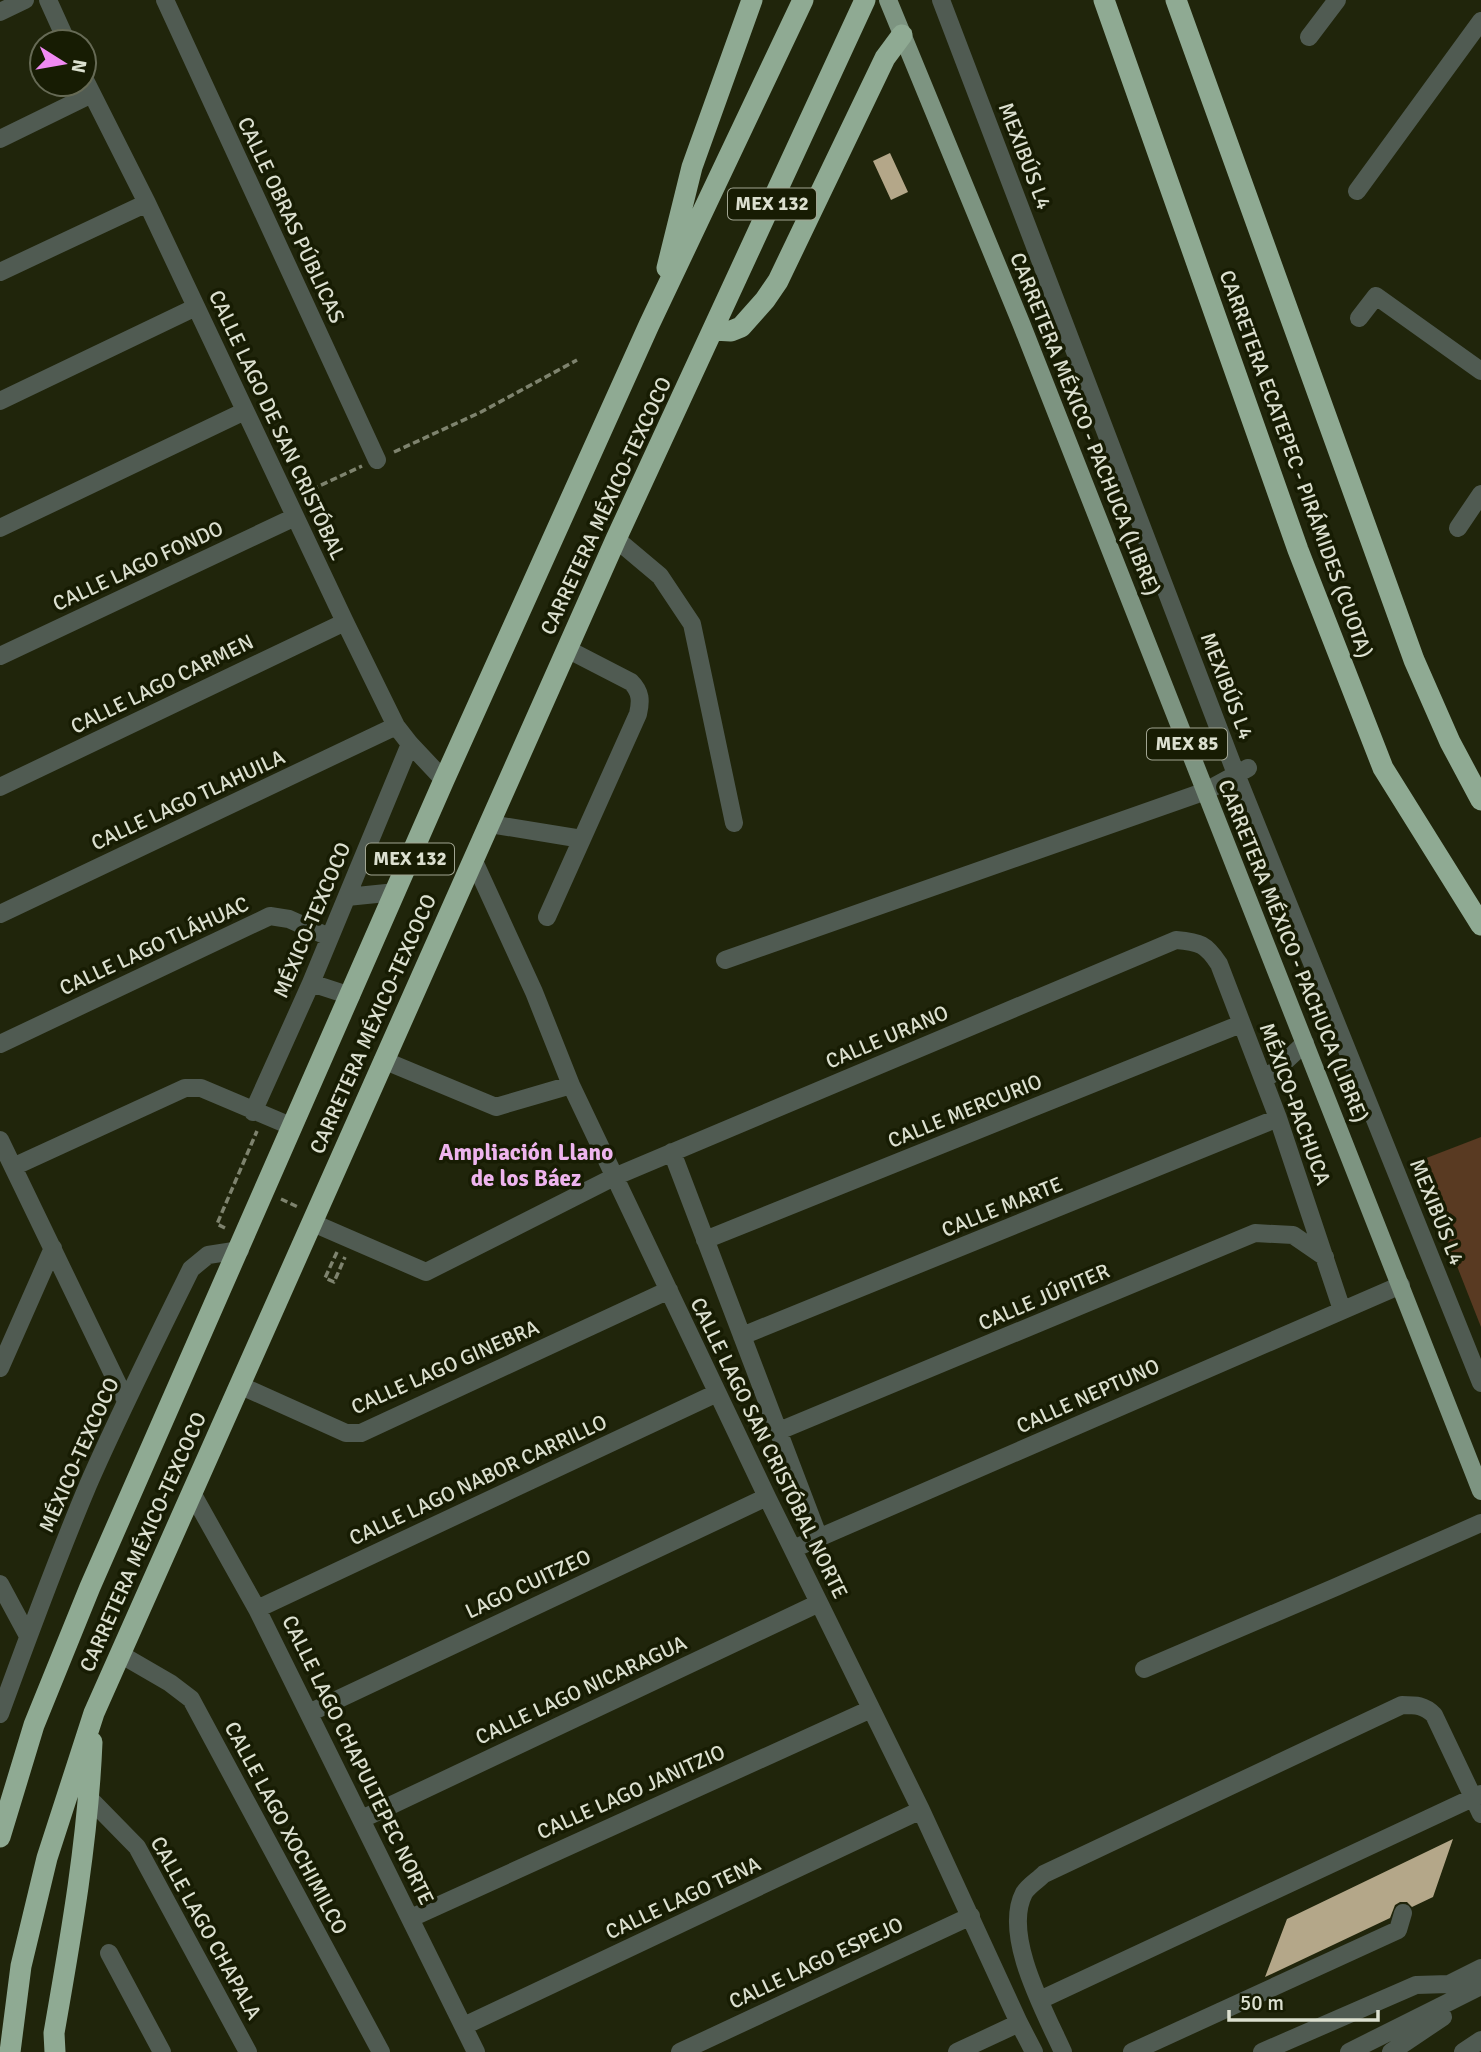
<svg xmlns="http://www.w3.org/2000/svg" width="1481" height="2052" font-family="Signika,sans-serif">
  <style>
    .green { fill: #593a22 }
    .building { fill: #b4a789 }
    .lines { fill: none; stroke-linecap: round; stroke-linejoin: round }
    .path { stroke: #7e836e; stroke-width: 3.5; stroke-dasharray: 7 3.5; stroke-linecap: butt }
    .minor { stroke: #505b52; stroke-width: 18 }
    .major { stroke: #7d9481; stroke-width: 18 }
    .highway { stroke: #8faa93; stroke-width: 21 }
    .labels { text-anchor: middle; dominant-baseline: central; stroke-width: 7; stroke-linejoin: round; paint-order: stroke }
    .shield { fill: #171c03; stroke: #a1a592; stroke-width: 2 }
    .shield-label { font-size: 19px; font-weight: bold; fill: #dce0d0 }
    .street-label { font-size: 21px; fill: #dce0d0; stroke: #171c03 }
    .neighbourhood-label { font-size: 23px; font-weight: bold; fill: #eeb4ee; stroke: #171c03 }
  </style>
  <rect width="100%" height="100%" fill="#20250b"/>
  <path class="green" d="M1481,1137V1327L1416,1162Z"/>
  <path class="building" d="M890,153L908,192L891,200L873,161Z
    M1453,1839L1433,1897L1412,1907L1407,1902H1400L1395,1905L1390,1918L1265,1977L1287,1919Z"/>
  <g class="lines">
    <path class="path" d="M394,452L481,412L577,360
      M302,494L362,466
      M281,1199L300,1208
      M225,1228L217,1224L257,1131
      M337,1252L325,1278L334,1282L345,1257"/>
    <path class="minor" d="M48,0L67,42
      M165,0L377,460
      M941,0L1236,774L1481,1383
      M0,12L25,0
      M1309,37L1337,0
      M84,78L147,203L345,622L396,726L410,744L444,780
      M0,139L92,94
      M1357,191L1481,21
      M0,272L147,203
      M1359,318L1376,296L1481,371
      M0,401L196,307
      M0,528L245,411
      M1458,528L1481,494
      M616,539L660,576L692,624L734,823
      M0,656L295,517
      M0,787L345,622
      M490,824L582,839
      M473,859L534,992L571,1085L767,1497L921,1810L1019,2023L1034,2052
      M347,897L396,892
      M0,914L396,726
      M547,917L638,714C641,701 641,692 631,682L567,649
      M725,960L1206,791L1248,768
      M311,983L351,996
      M0,1044L270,916L289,919L329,937
      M383,1060L496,1107L571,1085
      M1264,1081L1305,1043
      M253,1112L311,983L410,744
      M0,1140L126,1401
      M672,1152L819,1538
      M13,1167L185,1088H201L293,1127
      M313,1223L426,1272L614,1177L1176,940C1200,942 1206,944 1219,964L1278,1118L1342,1310
      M705,1240L1241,1024
      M742,1336L1278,1118
      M0,1368L53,1248
      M239,1385L346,1433H361L669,1290
      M779,1431L1255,1233L1293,1235L1325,1257
      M192,1493L257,1609L476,2052
      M793,1549L1401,1285
      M0,1584L28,1636
      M257,1609L717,1393
      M120,1654L170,1683L191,1699L381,2052
      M1144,1669L1336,1587L1481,1523
      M309,1713L767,1497
      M0,1714C28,1637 56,1561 88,1485C120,1412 156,1340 191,1269L208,1255L240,1250
      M90,1799L137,1847L248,2052
      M362,1819L819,1603
      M411,1918L871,1709
      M109,1953L162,2052
      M1040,2000L1481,1794
      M464,2026L921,1810
      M680,2052L971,1916
      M957,2052L1019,2023
      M1063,2052C1045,2012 1002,1935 1024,1893C1028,1886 1038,1880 1044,1874L1402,1705C1416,1705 1424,1705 1434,1715L1481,1814
      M1132,2052L1398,1930L1403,1913
      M1262,2052L1416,1985L1449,1984L1481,1968
      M1349,2052L1481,1986
      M1391,2052L1443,2017
      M1463,2052L1481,2040"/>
    <path class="major" d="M888,0L1021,323L1481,1491"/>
    <path class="highway" d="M1104,0L1298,550L1383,768L1481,925
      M1176,0L1414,660L1450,742L1481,800
      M667,268L692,167L752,0
      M713,330L731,331L741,327L765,300L778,281L885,58L902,35
      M0,1837L34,1725L90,1587L444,780L649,325L803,0
      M10,2052L21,1966L47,1858L94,1713L616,539L865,0
      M55,2052L54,2033C71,1936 88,1840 92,1742"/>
  </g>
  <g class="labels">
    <g class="shield">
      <rect x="728" y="188.5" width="88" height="31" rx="5"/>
      <rect x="1147" y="728.5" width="80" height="31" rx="5"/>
      <rect x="366" y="843.5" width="88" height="31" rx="5"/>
    </g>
    <g class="shield-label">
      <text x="772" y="204">MEX 132</text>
      <text x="1187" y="744">MEX 85</text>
      <text x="410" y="859">MEX 132</text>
    </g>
    <g class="street-label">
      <text transform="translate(1025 156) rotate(69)">MEXIBÚS L4</text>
      <text transform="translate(291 220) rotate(65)">CALLE OBRAS PÚBLICAS</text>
      <text transform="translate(1085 424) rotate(68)">CARRETERA MÉXICO - PACHUCA (LIBRE)</text>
      <text transform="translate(277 425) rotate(65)">CALLE LAGO DE SAN CRISTÓBAL</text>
      <text transform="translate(1296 464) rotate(70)">CARRETERA ECATEPEC - PIRÁMIDES (CUOTA)</text>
      <text transform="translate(606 506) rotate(-65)">CARRETERA MÉXICO-TEXCOCO</text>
      <text transform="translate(138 566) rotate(-25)">CALLE LAGO FONDO</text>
      <text transform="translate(162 684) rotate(-26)">CALLE LAGO CARMEN</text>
      <text transform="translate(1227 686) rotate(69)">MEXIBÚS L4</text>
      <text transform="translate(188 800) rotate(-25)">CALLE LAGO TLAHUILA</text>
      <text transform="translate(312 920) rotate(-67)">MÉXICO-TEXCOCO</text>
      <text transform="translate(154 946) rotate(-25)">CALLE LAGO TLÁHUAC</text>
      <text transform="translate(1293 951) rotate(68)">CARRETERA MÉXICO - PACHUCA (LIBRE)</text>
      <text transform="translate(373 1024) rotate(-66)">CARRETERA MÉXICO-TEXCOCO</text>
      <text transform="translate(887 1037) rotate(-23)">CALLE URANO</text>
      <text transform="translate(1295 1104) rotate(70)">MÉXICO-PACHUCA</text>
      <text transform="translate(965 1111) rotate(-22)">CALLE MERCURIO</text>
      <text transform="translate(1002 1207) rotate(-22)">CALLE MARTE</text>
      <text transform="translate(1437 1212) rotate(68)">MEXIBÚS L4</text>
      <text transform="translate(1044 1297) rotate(-23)">CALLE JÚPITER</text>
      <text transform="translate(445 1367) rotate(-24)">CALLE LAGO GINEBRA</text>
      <text transform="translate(1088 1396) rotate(-24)">CALLE NEPTUNO</text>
      <text transform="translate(769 1448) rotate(64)">CALLE LAGO SAN CRISTÓBAL NORTE</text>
      <text transform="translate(79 1455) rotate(-66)">MÉXICO-TEXCOCO</text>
      <text transform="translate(478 1480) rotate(-25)">CALLE LAGO NABOR CARRILLO</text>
      <text transform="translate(143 1542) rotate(-66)">CARRETERA MÉXICO-TEXCOCO</text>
      <text transform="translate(528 1584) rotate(-25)">LAGO CUITZEO</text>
      <text transform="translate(581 1690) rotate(-25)">CALLE LAGO NICARAGUA</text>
      <text transform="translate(358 1760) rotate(64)">CALLE LAGO CHAPULTEPEC NORTE</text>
      <text transform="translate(631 1792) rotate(-24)">CALLE LAGO JANITZIO</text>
      <text transform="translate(286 1828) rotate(62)">CALLE LAGO XOCHIMILCO</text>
      <text transform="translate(683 1898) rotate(-25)">CALLE LAGO TENA</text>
      <text transform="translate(206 1928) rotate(61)">CALLE LAGO CHAPALA</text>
      <text transform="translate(816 1963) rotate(-25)">CALLE LAGO ESPEJO</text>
    </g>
    <g class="neighbourhood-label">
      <text x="526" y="1152">Ampliación Llano<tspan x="526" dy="26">de los Báez</tspan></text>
    </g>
  </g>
  <g transform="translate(63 63) rotate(101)"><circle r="33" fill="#171c03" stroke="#666a55" stroke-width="2"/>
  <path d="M0-5L12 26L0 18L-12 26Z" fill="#f18af4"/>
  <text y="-10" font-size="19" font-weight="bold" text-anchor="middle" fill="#dce0d0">N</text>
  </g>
  <path d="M1229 2010v10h149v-10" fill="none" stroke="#dce0d0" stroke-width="3.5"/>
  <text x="1240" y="2010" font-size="21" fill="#dce0d0" stroke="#171c03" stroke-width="5" paint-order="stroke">50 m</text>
</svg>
